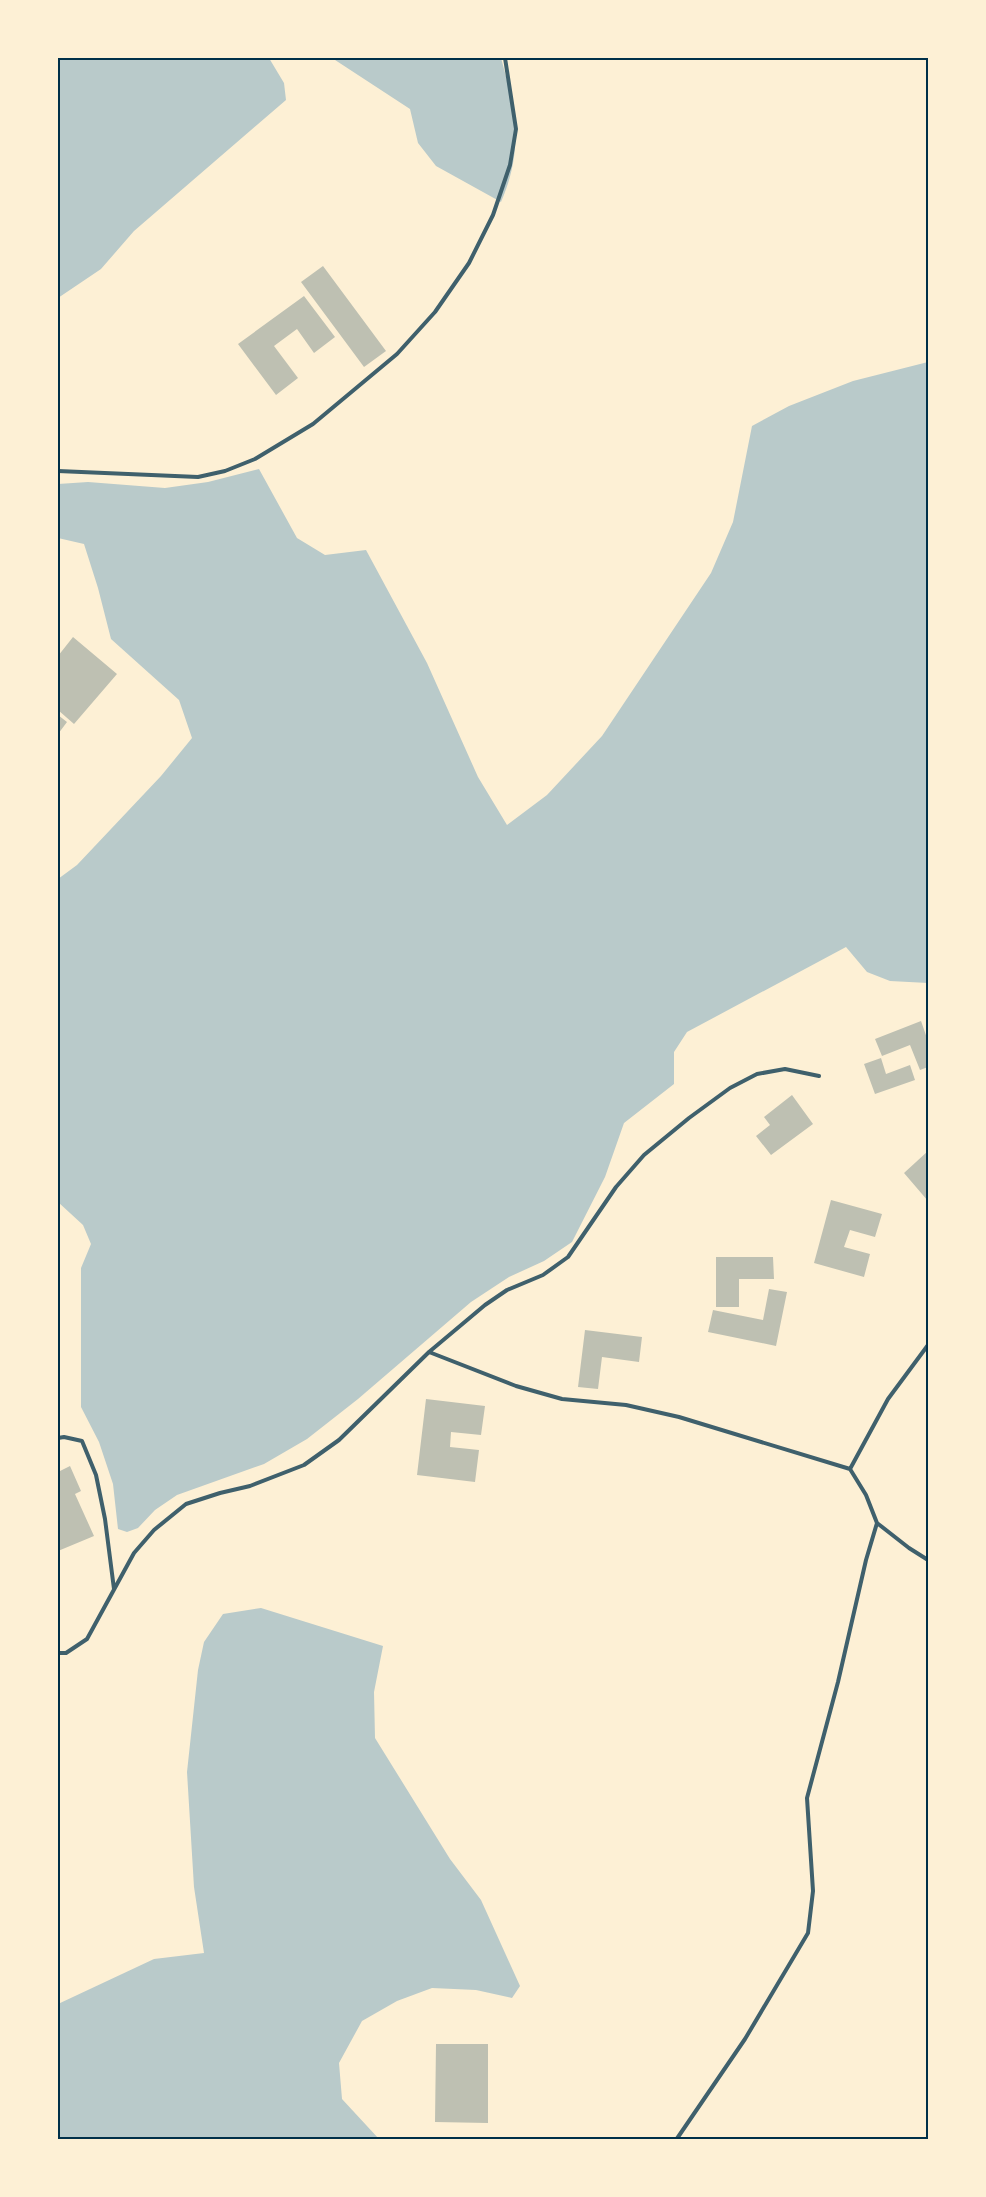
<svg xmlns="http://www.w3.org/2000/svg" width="986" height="2197" font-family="Quicksand,sans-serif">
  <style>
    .green { fill: #b9caca }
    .building { fill: #bec0b2 }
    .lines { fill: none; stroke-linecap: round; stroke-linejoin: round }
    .service { stroke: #3f606c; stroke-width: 4 }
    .neatline { fill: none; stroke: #003049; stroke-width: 2 }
  </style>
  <rect width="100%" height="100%" fill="#fdf0d5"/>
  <path class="green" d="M58,58H269L284,83L286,100L134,231L101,269L58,298Z
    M332,58H501C516,112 524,148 501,202L436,166L418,143L410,109Z
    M928,362V983L890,981L867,972L846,947L687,1032L674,1052V1084L624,1123L605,1177L572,1242L544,1261L509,1277L471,1302L358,1399L307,1439L264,1464L177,1495L155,1510L138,1528L127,1532L118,1529L113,1484L99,1442L81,1407V1268L91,1244L83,1225L58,1202V879L77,865L161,776L192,738L179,700L111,639L98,588L84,544L58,538V484L88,482L165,488L208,482L259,469L297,538L325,555L366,550L427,663L478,777L507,825L547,795L602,736L711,573L733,522L752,426L789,406L853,381Z
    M261,1608L383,1646L374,1692L375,1738L450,1859L481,1900L520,1986L512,1998L476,1990L432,1988L397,2001L362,2021L339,2063L342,2099L379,2139H58V2004L154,1959L204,1953L194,1887L187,1772L198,1670L204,1642L223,1614Z"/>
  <path class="building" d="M323,266L386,351L364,367L301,282Z
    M304,296L335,337L314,353L297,329L274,346L298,378L276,395L238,344Z
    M73,637L117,674L74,724L58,710V656Z
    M58,715L67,722L58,734Z
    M921,1021L928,1041V1067L920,1070L910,1045L882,1056L875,1039Z
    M881,1058L886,1074L910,1065L915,1080L875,1094L864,1064Z
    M792,1095L813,1124L771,1155L756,1136L770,1125L764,1117Z
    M928,1151V1201L904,1173Z
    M831,1200L882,1214L875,1237L850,1230L844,1247L870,1254L864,1277L814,1263Z
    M716,1257H773L774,1279H739V1307H716Z
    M769,1289L787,1292L776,1346L708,1332L713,1310L763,1320Z
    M585,1330L642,1337L639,1362L602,1357L598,1389L578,1387Z
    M426,1399L485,1406L481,1435L451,1432L450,1447L479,1450L475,1482L417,1475Z
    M70,1466L81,1491L75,1494L94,1536L58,1551V1472Z
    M436,2044H488V2123L435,2122Z"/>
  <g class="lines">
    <path class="service" d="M58,471L198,477L225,471L255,459L313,424L397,354L435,312L469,263L493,215L510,165L516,129L505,58
      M928,1345L888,1399L850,1469L866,1495L877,1523L909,1548L928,1560
      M429,1352L516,1386L562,1399L626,1405L679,1417L850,1469
      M58,1438L64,1437L82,1441L96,1475L105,1519L114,1589
      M58,1653H66L87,1639L134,1553L154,1530L186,1504L220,1493L250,1486L304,1465L339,1440L429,1352L485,1305L507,1290L543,1275L568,1257L616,1187L644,1155L689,1118L730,1088L757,1074L785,1069L819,1076
      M676,2140L745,2039L808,1933L813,1891L807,1798L838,1682L866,1560L877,1523"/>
  </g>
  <rect width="986" height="2197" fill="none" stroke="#fdf0d5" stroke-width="118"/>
  <rect x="59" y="59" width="868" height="2079" class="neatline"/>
</svg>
